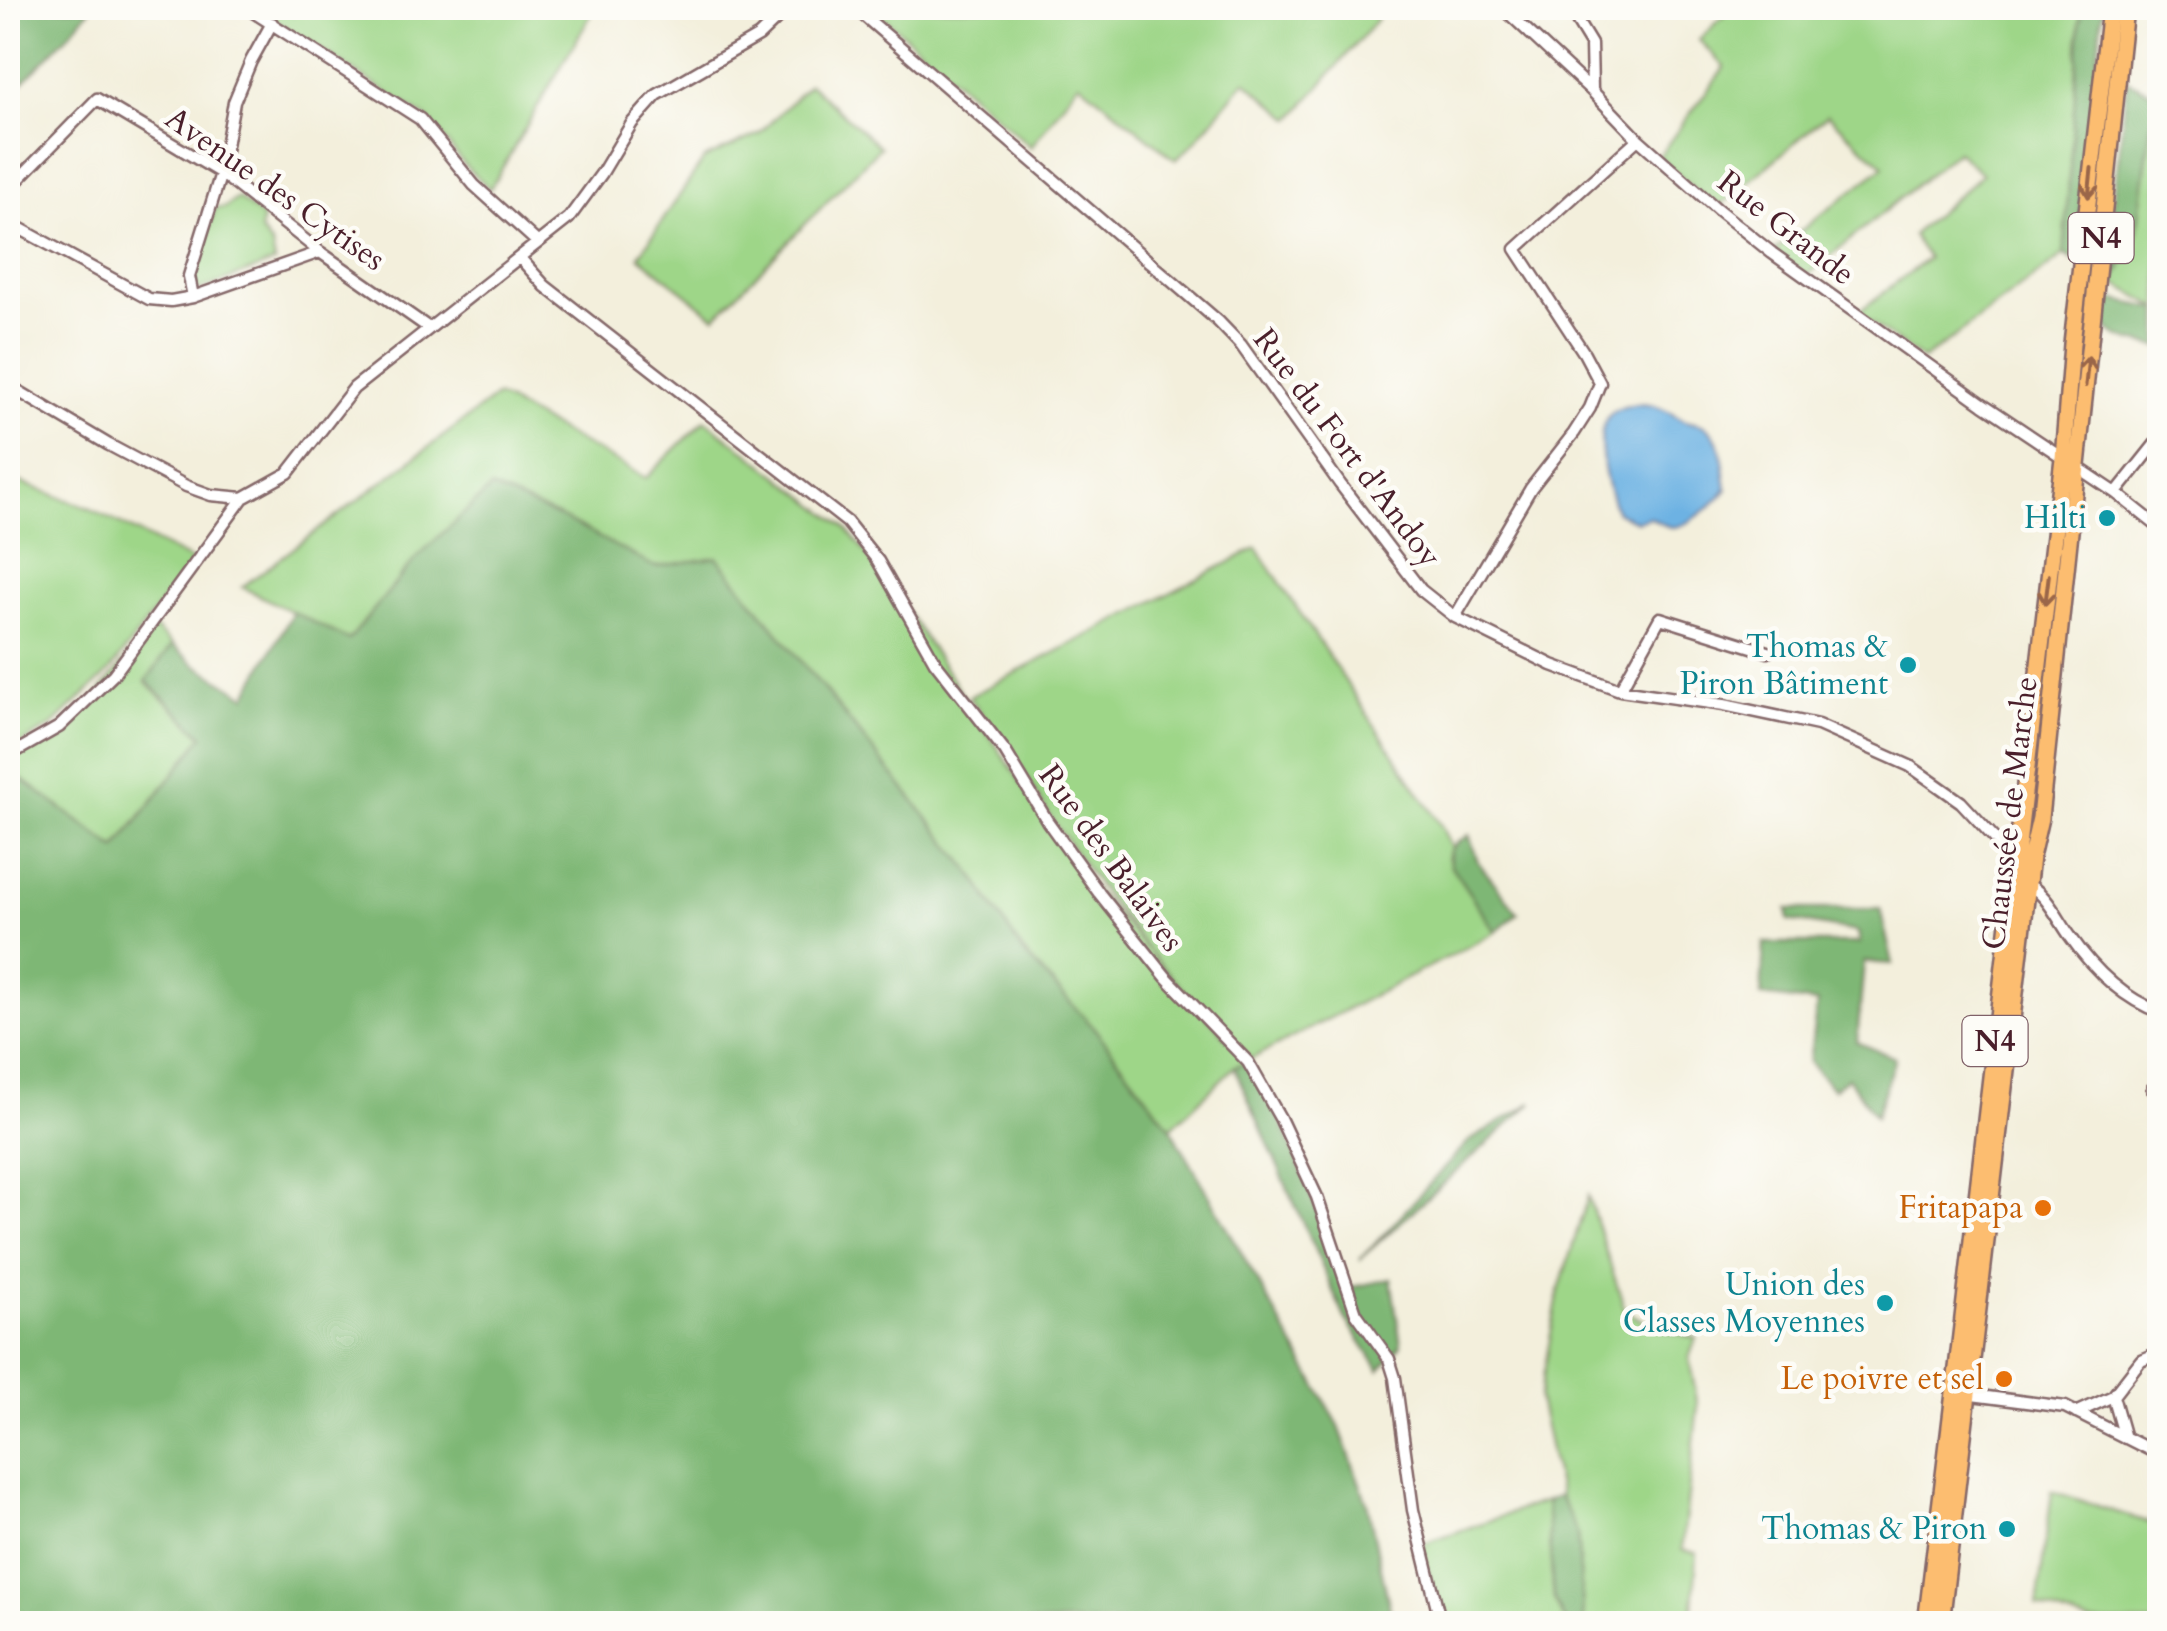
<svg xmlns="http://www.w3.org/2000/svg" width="2167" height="1631" font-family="Cardo,serif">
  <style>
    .green { fill: #9ed688; stroke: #747a5a; stroke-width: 2.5 }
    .forest { fill: #7eb774; stroke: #646b50; stroke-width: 2.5 }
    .water { fill: #6db2e3; stroke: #5c6887; stroke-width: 2.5 }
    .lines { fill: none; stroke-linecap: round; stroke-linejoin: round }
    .minor-casing { stroke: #856869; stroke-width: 15 }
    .primary-casing { stroke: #856869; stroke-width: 20 }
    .minor { stroke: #fff; stroke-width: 10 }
    .primary { stroke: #fcbd6f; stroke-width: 15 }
    .oneway { stroke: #9a664a }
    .culture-dot { fill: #0f9aa8; stroke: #fdfcf7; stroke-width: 4 }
    .food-dot { fill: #e8710a; stroke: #fdfcf7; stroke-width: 4 }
    .labels { text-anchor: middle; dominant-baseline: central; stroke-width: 9; stroke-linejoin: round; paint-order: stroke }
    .shield { fill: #fdfcf7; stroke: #806168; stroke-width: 2.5 }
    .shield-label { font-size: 30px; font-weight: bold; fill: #4a1f2b }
    .street-label { font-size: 32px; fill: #4a1f2b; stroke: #fdfcf7 }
    .culture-label { font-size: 32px; fill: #0d838f; stroke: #fdfcf7; text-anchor: end }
    .food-label { font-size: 32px; fill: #c56008; stroke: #fdfcf7; text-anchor: end }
  </style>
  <rect width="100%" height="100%" fill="#fdfcf7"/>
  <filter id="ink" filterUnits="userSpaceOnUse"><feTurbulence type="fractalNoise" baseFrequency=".01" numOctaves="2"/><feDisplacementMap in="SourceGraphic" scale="20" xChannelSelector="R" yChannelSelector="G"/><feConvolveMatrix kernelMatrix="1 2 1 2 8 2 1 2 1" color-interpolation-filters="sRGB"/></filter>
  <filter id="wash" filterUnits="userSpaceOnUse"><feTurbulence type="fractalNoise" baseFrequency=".0048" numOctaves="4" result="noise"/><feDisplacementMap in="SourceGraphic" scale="40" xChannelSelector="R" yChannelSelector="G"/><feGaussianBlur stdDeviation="2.25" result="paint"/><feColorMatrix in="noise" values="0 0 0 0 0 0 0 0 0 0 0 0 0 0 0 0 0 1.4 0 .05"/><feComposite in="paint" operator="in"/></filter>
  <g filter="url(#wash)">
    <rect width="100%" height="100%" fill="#f3efdc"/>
    <path class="green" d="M256,8H595L490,189L466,167L428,119Z
      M873,8H1366L1378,18L1292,119L1245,81L1192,145L1176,160L1079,82L1031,147Z
      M1732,8H2081L2064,255L1923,360L1857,313L1928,258L1912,235L1982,174L1957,151L1805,277L1772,253L1884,166L1827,115L1717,209L1658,157L1725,67L1699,40Z
      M809,84L880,147L715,317L639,256L704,159L759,134Z
      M2159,106V308L2113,282L2136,238L2151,125Z
      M238,198L263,218L260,230L272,246L275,262L195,292L193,277L215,208H224Z
      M497,396L646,478L705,420L844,526L875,564L1089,884L1248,1062L1234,1067L1171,1128L1094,1028L1023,952L968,868L717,557L655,568L417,557L349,640L242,587Z
      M8,478L89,508L193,561L110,671L52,726L8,751Z
      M1257,548L1442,827L1451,848L1448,856L1451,866L1496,932L1251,1059L1169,976L1102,891L1053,821L1009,750L969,697Z
      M153,627L172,645L146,682L203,736L115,849L8,769V760L52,737L84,710Z
      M1588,1196L1625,1310L1655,1328L1696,1338L1689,1358L1698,1406L1682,1550L1697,1553L1692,1623H1584L1577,1533L1560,1496L1539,1399L1559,1290Z
      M2052,1491L2159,1526V1623H2089L2037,1606Z
      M1546,1501L1554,1599L1566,1623H1441L1421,1544Z"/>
    <path class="forest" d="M8,8H91L72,31L8,98Z
      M2081,8H2103L2076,261L2064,255Z
      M2127,80L2159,95V106L2151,125L2136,238L2113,282L2105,278Z
      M2110,299L2159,309V347C2146,344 2110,339 2106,325C2104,318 2108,306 2110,299Z
      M491,488L564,519L655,567L717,557L968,868L1023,952L1094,1028L1171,1128L1338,1424L1367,1503L1393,1623H8V769L116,849L203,736L146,681L172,645L193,663L246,696L293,612L349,640L417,557Z
      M1469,835L1478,862L1518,913L1496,932L1451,866C1446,847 1454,845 1469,835Z
      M1787,909H1880L1893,964L1864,962L1857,1042L1895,1058L1876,1117L1848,1078L1833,1089L1809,1062L1817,1003L1761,996L1764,943H1860L1858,932L1789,920Z
      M1248,1062L1280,1118L1348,1288L1391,1279L1401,1345L1380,1370L1345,1318L1234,1067Z
      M1533,1102L1361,1258V1259L1468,1142Z
      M1560,1496L1577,1533L1584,1623H1566L1554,1599L1546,1501Z"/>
    <path class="water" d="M1637,404C1659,404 1665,411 1683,420C1691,423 1700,423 1706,427C1724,440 1724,470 1727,489C1717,502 1689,527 1672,527C1664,526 1656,521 1649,517L1637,521L1617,513C1608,492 1596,446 1604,424C1609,410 1624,406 1637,404Z"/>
  </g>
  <g filter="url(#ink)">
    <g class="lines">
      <defs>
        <path id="minor" d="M247,8L420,119L474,185L537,242
          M855,8L1218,321L1241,345L1340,484L1421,590L1455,617L1552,665L1620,690L1724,705L1818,725L1910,766L1961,802L2001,845L2017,856H2020
          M1503,8L1592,91L1638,139L1717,209L1772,253L1983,404L2116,493L2160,528
          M1569,8L1591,44L1592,90
          M8,190L97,99L221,173L320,252L429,328
          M8,222L149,299L171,301L193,297L320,252
          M520,258L545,286L847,522L878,561L935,662L1005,751L1048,822L1099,893L1166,977L1248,1062L1280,1118L1317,1197L1356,1313L1389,1359L1395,1378L1413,1510L1441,1624
          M193,297L189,276L221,173L234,102L251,61L272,23
          M8,385L109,445L186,486L211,495L243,498L288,473L354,388L569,218L602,173L632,123L657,95L759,36L788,8
          M2116,493L2160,438
          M1455,617L1531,488L1574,433L1590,408L1600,383L1584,353L1516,249L1638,139
          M1620,690L1660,618L1768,652
          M8,756L59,727L114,674L243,498
          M2025,883C2046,892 2057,918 2070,936C2093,969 2121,998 2160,1012
          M2152,1089L2160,1090
          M1964,1394L2065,1407L2160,1455
          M2113,1396L2125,1438
          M2076,1413L2113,1396L2141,1360L2160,1352"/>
        <path id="primary" d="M1926,1624L1961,1335L2063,458L2072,344L2110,8
          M1941,1624L2031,857L2040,818L2125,8"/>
      </defs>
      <use href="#minor" class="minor-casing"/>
      <use href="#primary" class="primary-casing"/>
      <use href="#minor" class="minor"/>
      <use href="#primary" class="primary"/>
    </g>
    <defs><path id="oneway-shaft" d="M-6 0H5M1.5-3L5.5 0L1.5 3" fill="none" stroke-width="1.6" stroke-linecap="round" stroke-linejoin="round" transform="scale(2.5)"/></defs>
    <g class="oneway">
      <use href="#oneway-shaft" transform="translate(2090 183) rotate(96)"/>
      <use href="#oneway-shaft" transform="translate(2087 371) rotate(-84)"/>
      <use href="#oneway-shaft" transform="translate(2047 590) rotate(97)"/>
    </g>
  </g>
  <g class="culture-dot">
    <circle cx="2107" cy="518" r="10"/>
    <circle cx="1908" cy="665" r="10"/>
    <circle cx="1885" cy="1303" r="10"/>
    <circle cx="2007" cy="1529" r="10"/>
  </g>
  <g class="food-dot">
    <circle cx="2043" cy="1208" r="10"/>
    <circle cx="2004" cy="1379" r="10"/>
  </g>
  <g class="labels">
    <g class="shield">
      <rect x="2068.5" y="213" width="65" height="50" rx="8"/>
      <rect x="1962.5" y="1016" width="65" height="50" rx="8"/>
    </g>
    <g class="shield-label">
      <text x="2101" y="238">N4</text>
      <text x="1995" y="1041">N4</text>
    </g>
    <g class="street-label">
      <text transform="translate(275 189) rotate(35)">Avenue des Cytises</text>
      <text transform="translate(1786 228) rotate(38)">Rue Grande</text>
      <text transform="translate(1347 448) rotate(53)">Rue du Fort d'Andoy</text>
      <text transform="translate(2010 813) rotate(-83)">Chaussée de Marche</text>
      <text transform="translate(1111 858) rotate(54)">Rue des Balaives</text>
    </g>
    <g class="culture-label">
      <text x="2087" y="518">Hilti</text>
      <text x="1888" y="647">Thomas &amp;<tspan x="1888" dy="37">Piron Bâtiment</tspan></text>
      <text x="1865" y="1285">Union des<tspan x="1865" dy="37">Classes Moyennes</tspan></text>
      <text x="1987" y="1529">Thomas &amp; Piron</text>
    </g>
    <g class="food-label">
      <text x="2023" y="1208">Fritapapa</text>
      <text x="1984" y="1379">Le poivre et sel</text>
    </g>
  </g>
  <rect width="2167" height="1631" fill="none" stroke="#fdfcf7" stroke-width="40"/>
</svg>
